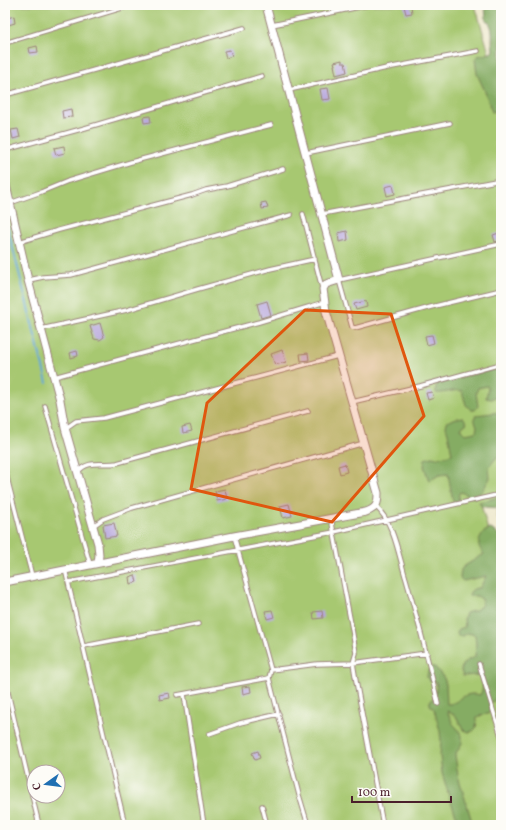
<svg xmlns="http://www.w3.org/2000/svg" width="506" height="830" font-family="Vollkorn,serif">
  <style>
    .green { fill: #a7c871; stroke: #78744e; fill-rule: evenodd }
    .forest { fill: #85ac63; stroke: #686647 }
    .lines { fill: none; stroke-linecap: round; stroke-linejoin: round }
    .stream { stroke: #62a8d8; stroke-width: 2 }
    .building { fill: #b6a5dc }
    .service-casing { stroke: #9c847c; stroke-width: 5.5 }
    .minor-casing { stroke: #9c847c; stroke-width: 9 }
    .service { stroke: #fff; stroke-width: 3.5 }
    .minor { stroke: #fff; stroke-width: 7 }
    .marked { fill: #e0560e; fill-opacity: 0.2; stroke: #e0560e; stroke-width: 3; stroke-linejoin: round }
  </style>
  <rect width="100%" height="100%" fill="#fdfcf7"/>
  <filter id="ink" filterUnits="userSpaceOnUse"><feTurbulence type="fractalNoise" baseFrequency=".025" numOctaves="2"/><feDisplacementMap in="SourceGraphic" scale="8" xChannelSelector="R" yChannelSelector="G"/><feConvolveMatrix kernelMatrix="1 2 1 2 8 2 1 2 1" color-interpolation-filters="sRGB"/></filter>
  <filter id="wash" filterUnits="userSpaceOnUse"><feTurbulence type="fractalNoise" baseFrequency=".012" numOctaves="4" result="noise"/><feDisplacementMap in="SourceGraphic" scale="16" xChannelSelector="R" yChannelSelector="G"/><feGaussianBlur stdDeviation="0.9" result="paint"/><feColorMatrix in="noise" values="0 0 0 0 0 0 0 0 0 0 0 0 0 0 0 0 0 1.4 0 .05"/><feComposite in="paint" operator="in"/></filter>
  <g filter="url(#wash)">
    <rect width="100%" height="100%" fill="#eee8cc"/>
    <path class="green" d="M5,5H475L501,94V499L481,504L501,579V825H5ZM34,772H58V796H34Z"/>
    <path class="forest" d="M485,5H501V99L495,111L492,112L484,89L477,74L475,59L478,56L491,53L493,50C490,40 496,27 486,20Z
      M495,369H499L501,370V402L495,397L491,399L486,398L488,388L487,386L478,388L476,393L478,406L475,410H471L466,405L462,391C453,389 445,394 436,393V387L438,383Z
      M501,412V454L496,458L489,467L490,478L483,490L478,495L474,498L461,492L459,493L458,501L456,503L453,501L448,474L439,475L429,481L424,466L425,459L432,457L437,458L452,454L448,433L446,427L447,422L453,419L463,417L467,423L462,427L461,430L465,434L476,432L477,426L474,419L476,415Z
      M500,497L501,498V526L497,515L498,508L485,507L481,506L479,502Z
      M491,529L498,534L501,533V687L499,688L498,695L493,702H490V712L477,717L476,728L473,731L469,732L463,730L456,716L447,711L453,724L457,728L462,736V743L455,755L458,776L473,825H458V821L449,796L442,773L440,756L441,741L440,731L434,709L430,705V701L435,697L437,683L434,681H429L427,677L428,671L432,667H435L444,678L446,684L447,704C459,705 462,690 480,695C484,688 484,680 478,675L463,676L461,671L462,665L468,660L475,657L476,644L475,635L468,633L463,636H458L457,632L459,629L465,627L464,619L466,613L476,610L482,605V599L477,596H469C470,590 474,588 480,588L486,576L463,581L460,578L461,570L463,567L484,554C476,545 478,540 485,531Z"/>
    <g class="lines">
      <path class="stream" d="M5,217L47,383"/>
    </g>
    <g id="blocks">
      <path class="building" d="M411,5L412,13L406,14L404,6Z
        M14,16L15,23L5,26V19Z
        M37,46L38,52L30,53L29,48Z
        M230,50L232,56L226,58L224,51Z
        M342,60V63H345L347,72L336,75L334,65H335L334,62Z
        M328,88L330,99L322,100L320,89Z
        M71,109L72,117L63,118L62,111Z
        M150,116L151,122L144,123L143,117Z
        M18,129L20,137L13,139L11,130Z
        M64,146L65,153L56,155L54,148Z
        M393,185L395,194L387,196L385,187Z
        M266,202L268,208L262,209L261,203Z
        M347,231L348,240L339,242L338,233Z
        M499,233L501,241L495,242L493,235Z
        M267,301L271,315L261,318L257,304Z
        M366,301L367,307L356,310L354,304Z
        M100,323L104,337L100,340L94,339L90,326Z
        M432,335L434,343L427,345L425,336Z
        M282,350L286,362L275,365L271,354Z
        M77,351L78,356L71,358L70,353Z
        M308,353L309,360L301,361L300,354Z
        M432,392L434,398L428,400L426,393Z
        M190,425L192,431L183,433L182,427Z
        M345,464L347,472L340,474L338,466Z
        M225,489L227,499L217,501L215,491Z
        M289,504L292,516L283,518L280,506Z
        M114,523L117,536L105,538L103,525Z
        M135,575L137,582L130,584L129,577Z
        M272,610L274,617L267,619L265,611Z
        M322,611L323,618L314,619L313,612Z
        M250,686L251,692L243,694L242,687Z
        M169,693L170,698L160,700L159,695Z
        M258,751L260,758L255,760L252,753Z"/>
    </g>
  </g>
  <g filter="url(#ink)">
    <use href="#blocks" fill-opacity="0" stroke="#9c847c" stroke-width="1"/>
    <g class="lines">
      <defs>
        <path id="service" d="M272,25L369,5
          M5,43L132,5
          M289,90L387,68L478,51
          M5,95L244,28
          M5,150L85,128L262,76
          M306,153L450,123
          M10,203L41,192L68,181L131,162L271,125
          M303,214L322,288
          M322,214L501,180
          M19,242L59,230L192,195L206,190L227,186L283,169
          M501,244L339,280L352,327L355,328L431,307L501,290
          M29,280L43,277L71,275L291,215
          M41,329L127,310L198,289L270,269L315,259
          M54,377L259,322L325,302
          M352,402L420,386L501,364
          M45,406L90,564
          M66,428L76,421L104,418L338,356
          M5,470L32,576
          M78,472C88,459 103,466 117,463L308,411
          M376,507C394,522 399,557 406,579C418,621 429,661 438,704
          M331,518L352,629L356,653L353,663L356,681L383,825
          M93,526L103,519L132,508L364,443
          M234,536L271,670L269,678L299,795L308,825
          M65,569L125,825
          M69,582L334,532L501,494
          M84,646L198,624
          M479,664L501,736
          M271,670L317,664L353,663L427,653
          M5,680L39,825
          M184,694L204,825
          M177,695L269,678
          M209,734L240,723L279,714
          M262,806L267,825"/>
        <path id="minor" d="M5,181L28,280L60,400L65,428L98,544L99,555L98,563
          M5,582L234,536L366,512C377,508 378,504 378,493L326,311L323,289L326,284L339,280L266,5"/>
      </defs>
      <use href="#service" class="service-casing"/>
      <use href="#minor" class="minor-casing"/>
      <use href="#service" class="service"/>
      <use href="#minor" class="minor"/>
    </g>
  </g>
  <path class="marked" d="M305,310L391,314L424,416L332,522L191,489L207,403Z"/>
  <rect width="506" height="830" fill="none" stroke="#fdfcf7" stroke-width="20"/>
  <g transform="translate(46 784) rotate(256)"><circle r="19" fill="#fdfcf7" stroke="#b5a4a5"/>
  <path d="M0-3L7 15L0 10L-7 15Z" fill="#1f6fb2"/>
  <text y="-6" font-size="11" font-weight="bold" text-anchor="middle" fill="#4a1f2b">С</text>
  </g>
  <path d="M352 796v6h99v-6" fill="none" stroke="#4a1f2b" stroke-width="2"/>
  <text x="358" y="796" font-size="12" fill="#4a1f2b" stroke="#fdfcf7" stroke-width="3" paint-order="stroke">100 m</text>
</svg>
